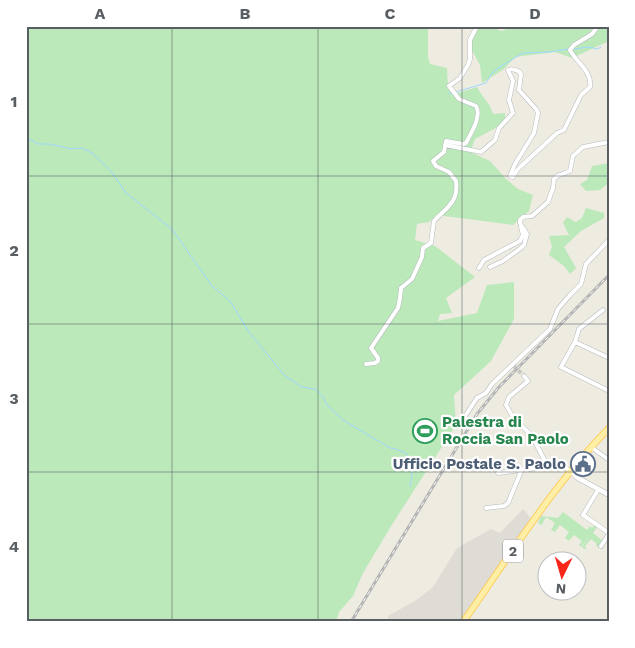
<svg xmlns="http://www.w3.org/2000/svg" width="635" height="648" font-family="'Work Sans',sans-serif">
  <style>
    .industrial { fill: #dedcd5 }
    .green { fill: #bbe9ba }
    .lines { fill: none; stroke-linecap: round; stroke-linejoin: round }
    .stream { stroke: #a0d8ff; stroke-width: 1 }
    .minor-tunnel { stroke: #c9c8c2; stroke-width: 4; stroke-dasharray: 4 2; stroke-linecap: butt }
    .minor-casing { stroke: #b6babf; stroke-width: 5 }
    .tertiary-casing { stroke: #b6babf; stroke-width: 5.5 }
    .primary-casing { stroke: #ffc749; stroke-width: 7 }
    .minor { stroke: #fff; stroke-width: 4 }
    .tertiary { stroke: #fff; stroke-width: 4.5 }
    .primary { stroke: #ffeea5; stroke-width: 5.5 }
    .rail-casing { stroke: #b3b4b4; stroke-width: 3 }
    .rail { stroke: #fff; stroke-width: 1; stroke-dasharray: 4; stroke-linecap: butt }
    .grid { fill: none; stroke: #595e63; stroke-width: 1; stroke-opacity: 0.55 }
    .labels { text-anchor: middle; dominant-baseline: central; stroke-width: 4.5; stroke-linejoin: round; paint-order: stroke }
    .shield { fill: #fff; stroke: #8b8e92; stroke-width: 1 }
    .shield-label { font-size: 14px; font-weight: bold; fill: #595e63 }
    .leisure-label { font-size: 15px; font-weight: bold; fill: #27864d; stroke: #fff; text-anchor: start }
    .service-label { font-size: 15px; font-weight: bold; fill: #4e5e75; stroke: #fff; text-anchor: end }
    .neatline { fill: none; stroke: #595e63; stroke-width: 2 }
    .grid-label { font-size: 16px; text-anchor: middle; font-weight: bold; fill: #595e63 }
  </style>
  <rect width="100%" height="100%" fill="#eeebe1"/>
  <path class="industrial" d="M523,509L534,522L463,622H388V616L415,601L433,587L457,548L491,529L500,533Z"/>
  <path class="green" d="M26,26H428V57L430,64L447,68L448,86L452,95L477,87C482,97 490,103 493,114L505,113V123L475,139L470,152L490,161L506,179L518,189L533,195L529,211L513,225L436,215L429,222L417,224L415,240L435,246L475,277L446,298L452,313L440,314L438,321L477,313L487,285L514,282V319L491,361L454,395L456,425L393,523L363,573L353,596L339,612L336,622H26Z
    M480,26H497L498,30L502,31L513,26H581L586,29L609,27V41L572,58L555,52L515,57L504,69L482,83L480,65L469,45Z
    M609,163V183L600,190L586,191L580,184L587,180L592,166Z
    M586,208L604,213V218L581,231L564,247L576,268L570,274L564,266L549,255L552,247L549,236L569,235L563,223L567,217L576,222L582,218Z
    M563,512L587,530L590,526L592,528L595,525L597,527L593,533L603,541L599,548L596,545V543L591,539L585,546L586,550L582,547L590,535L581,547L579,545L582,541L574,535L569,541L572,543L565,538L569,532L560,525L555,532L551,530L555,523L546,517L542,524L543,526L538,523L541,516L558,518Z"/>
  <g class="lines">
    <path class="stream" d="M573,49L589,47L597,49L601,47
      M449,94L486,83L492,73L498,68L523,53L549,52L568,49
      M26,137L38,144H50L71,149L82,148L92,153L111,171L126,193L172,229L212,286L230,301L249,332L285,376L302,387L315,389L323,397L327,405L343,420L390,448C416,453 414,464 410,486"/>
    <path class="minor-tunnel" d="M514,366L524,376"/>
    <defs>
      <path id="minor" d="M445,145L481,152L495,140L499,128L513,113L509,100L513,81L508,70C511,68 519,70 521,74L519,90L536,109L538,113L534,133L515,164L510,176L513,177L518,169L557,133L564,130L581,95L590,87C593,72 575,61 570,50L574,45L592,34L598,26
        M490,267L503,261L521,248L524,245L527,234L520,223V220L523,217L532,216L548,202L553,188L554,179L557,176L570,171L573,156L583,147L609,142
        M479,268L484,260L520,241L523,235L521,227
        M603,310L579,329L575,342L561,367L609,391
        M575,342L609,358
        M366,364L375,363L378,361V358L371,348L398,308L400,298L401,288L412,279L422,257L423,248L431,243L434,221C446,208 459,202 456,181L449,172L436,166L433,161L444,152L446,141L463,144L466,143C471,133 482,116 476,106L459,99L449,86L460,78L468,65L470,59V40L477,26
        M524,376L528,381L509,397L506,405L513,417L532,436L546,463L566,468L570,471
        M456,425L465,416L477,398L486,393L492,384L550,329L558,309L570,295L581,284L586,264L609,240
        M591,447L609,460
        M498,473L544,467L547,464
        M598,490L583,515L609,533
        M486,508L504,506L508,503L522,469
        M601,546L609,534"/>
      <path id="tertiary" d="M570,471L578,478L609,495"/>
      <path id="primary" d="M463,622C510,556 552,486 609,428"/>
    </defs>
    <use href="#minor" class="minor-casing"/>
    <use href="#tertiary" class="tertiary-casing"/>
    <use href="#primary" class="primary-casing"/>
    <use href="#minor" class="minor"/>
    <use href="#tertiary" class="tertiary"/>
    <use href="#primary" class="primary"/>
    <defs>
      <path id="rail" d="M351,622L477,414L499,387L609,275"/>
    </defs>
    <use href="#rail" class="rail-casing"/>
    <use href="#rail" class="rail"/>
  </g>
  <path class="grid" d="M172,26V622M318,26V622M462,26V622M26,176H609M26,324H609M26,472H609"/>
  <defs>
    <symbol id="stadium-ring" viewBox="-11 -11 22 22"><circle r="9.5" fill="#fff" stroke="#2e9e5b" stroke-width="1.5"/><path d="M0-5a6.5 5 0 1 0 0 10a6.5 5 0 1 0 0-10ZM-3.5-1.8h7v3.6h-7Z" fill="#2e9e5b"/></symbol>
    <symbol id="civic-ring" viewBox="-11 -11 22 22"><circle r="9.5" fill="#fff" stroke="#5c6f8a" stroke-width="1.5"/><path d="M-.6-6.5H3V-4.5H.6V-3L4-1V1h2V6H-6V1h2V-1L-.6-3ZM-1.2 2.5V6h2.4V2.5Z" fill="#5c6f8a"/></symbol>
  </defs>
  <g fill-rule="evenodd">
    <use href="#stadium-ring" x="411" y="417" width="28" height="28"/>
    <use href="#civic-ring" x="569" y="450" width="28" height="28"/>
  </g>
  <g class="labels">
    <rect class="shield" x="503" y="539.5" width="20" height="23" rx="4"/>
    <g class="shield-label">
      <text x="513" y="551">2</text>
    </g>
    <g class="leisure-label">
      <text x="442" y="422">Palestra di<tspan x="442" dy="17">Roccia San Paolo</tspan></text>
    </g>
    <g class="service-label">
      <text x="566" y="464">Ufficio Postale S. Paolo</text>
    </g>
  </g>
  <rect width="635" height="648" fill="none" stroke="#ffffff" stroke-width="55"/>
  <g transform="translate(562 576) rotate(185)"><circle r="24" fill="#ffffff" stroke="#bdbfc1"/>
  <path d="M0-4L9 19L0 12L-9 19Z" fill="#fa261a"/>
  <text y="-8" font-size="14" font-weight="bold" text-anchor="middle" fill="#595e63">N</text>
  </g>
  <rect x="28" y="28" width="580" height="592" class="neatline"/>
  <g class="grid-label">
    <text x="100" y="19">A</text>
    <text x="245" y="19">B</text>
    <text x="390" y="19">C</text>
    <text x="535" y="19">D</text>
    <text x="14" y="107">1</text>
    <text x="14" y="256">2</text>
    <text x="14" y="404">3</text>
    <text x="14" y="552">4</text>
  </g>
</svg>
